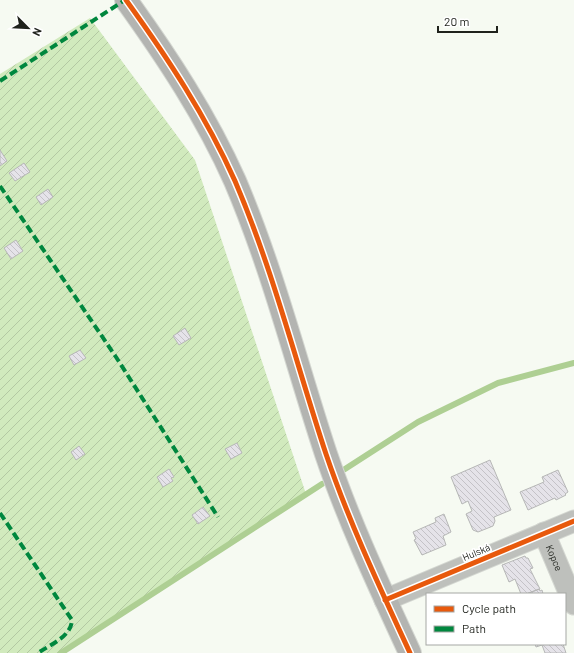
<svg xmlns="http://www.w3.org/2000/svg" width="574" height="653" font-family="Barlow,sans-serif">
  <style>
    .garden { fill: url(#garden-furrows) }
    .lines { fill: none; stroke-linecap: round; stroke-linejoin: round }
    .stream { stroke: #aecf93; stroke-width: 6 }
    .building { fill: url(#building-back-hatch); stroke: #b6b7b6 }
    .street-casing { stroke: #d4d7d1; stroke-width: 23 }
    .secondary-casing { stroke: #d4d7d1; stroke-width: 24 }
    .street { stroke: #bec0bc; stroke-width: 21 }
    .secondary { stroke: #b3b4b1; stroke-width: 22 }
    .quiet { stroke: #00873e; stroke-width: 4; stroke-dasharray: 8 4; stroke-linecap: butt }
    .cycleway-casing { stroke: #fff; stroke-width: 8 }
    .cycleway { stroke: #e8590c; stroke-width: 5 }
    .labels { text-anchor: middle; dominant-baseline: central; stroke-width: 3.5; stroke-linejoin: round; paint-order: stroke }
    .street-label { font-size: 10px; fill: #1f221c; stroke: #fff }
  </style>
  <defs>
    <pattern id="garden-furrows" width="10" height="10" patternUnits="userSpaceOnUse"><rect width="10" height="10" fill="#d1eabd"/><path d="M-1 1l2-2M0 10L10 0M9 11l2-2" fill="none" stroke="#b3c8a2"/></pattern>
    <pattern id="building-back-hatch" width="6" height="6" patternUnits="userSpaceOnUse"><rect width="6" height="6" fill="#e5e3e9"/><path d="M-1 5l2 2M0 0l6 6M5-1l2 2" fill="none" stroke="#c4c2c7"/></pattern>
  </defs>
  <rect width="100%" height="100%" fill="#f6faf2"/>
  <path class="garden" d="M90,18L195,160L306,494L61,653H0V74Z"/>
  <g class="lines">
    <path class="stream" d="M345,469L418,422L498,383L574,363
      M61,653L322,484"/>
  </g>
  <path class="building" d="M0,150L7,161L0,166Z
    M24,163L30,172L15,181L9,173Z
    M48,189L53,197L41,205L36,197Z
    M16,240L23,251L11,259L4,248Z
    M185,328L191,338L179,345L173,336Z
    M80,350L86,358L74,365L69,356Z
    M237,443L242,453L231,459L225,449Z
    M79,446L85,454L76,460L71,452Z
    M490,460L511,510L494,517L495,521L493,526L478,532L473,530L466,514L472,511L468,501L462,504L451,477Z
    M169,469L174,477L171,478L173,481L163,487L157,477Z
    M558,470L568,492L565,494L566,495L556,500L555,498L528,510L520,492L544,482L542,477Z
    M203,507L210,516L198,524L192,515Z
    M444,514L451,532L443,536L446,545L422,555L414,540L416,539L413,532L436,522L435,518Z
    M525,556L526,558H528L533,568L530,569L540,589L526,594H521L515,579L509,582L502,565Z
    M539,589L540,591L542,590L543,594H526Z
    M535,644H563L566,653H545L542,645L536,647Z"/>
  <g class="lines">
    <defs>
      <g id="street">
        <path id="s1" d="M544,533L574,604"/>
        <path d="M385,600L574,521"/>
      </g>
      <path id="secondary" d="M126,0C167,57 206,116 235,181C273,270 296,363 326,454C349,522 380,588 410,653"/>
    </defs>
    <use href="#street" class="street-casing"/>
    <use href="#secondary" class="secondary-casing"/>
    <use href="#street" class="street"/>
    <use href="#secondary" class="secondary"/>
    <path class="quiet" d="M0,81L125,0
      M0,186L116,357L218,517
      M0,513L72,620C71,637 51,644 38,653"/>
    <defs>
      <path id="cycleway" d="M126,0C167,57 206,116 235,181C273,270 296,363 326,454C349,522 380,588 410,653
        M385,600L574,521"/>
    </defs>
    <use href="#cycleway" class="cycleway-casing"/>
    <use href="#cycleway" class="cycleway"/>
  </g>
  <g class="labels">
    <g class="street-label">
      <text transform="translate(476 552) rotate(-23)">Hulská</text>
      <text stroke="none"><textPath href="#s1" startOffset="27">Kopce</textPath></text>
    </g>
  </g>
  <rect x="426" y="593" width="140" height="52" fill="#ffffff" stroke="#a5a7a4"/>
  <rect x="434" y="606" width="20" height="6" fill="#e8590c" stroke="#a5a7a4"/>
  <text x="462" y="613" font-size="12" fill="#1f221c">Cycle path</text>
  <rect x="434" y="626" width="20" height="6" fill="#00873e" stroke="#a5a7a4"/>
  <text x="462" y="633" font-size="12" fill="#1f221c">Path</text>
  <g transform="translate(28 28) rotate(114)" stroke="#ffffff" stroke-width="3" paint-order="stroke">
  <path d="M0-3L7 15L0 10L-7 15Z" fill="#1f221c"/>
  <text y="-6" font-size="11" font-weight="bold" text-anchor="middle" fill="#1f221c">N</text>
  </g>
  <path d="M438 26v6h59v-6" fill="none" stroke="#1f221c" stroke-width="2"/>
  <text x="444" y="26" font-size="12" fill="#1f221c" stroke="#ffffff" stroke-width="3" paint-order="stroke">20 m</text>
</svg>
